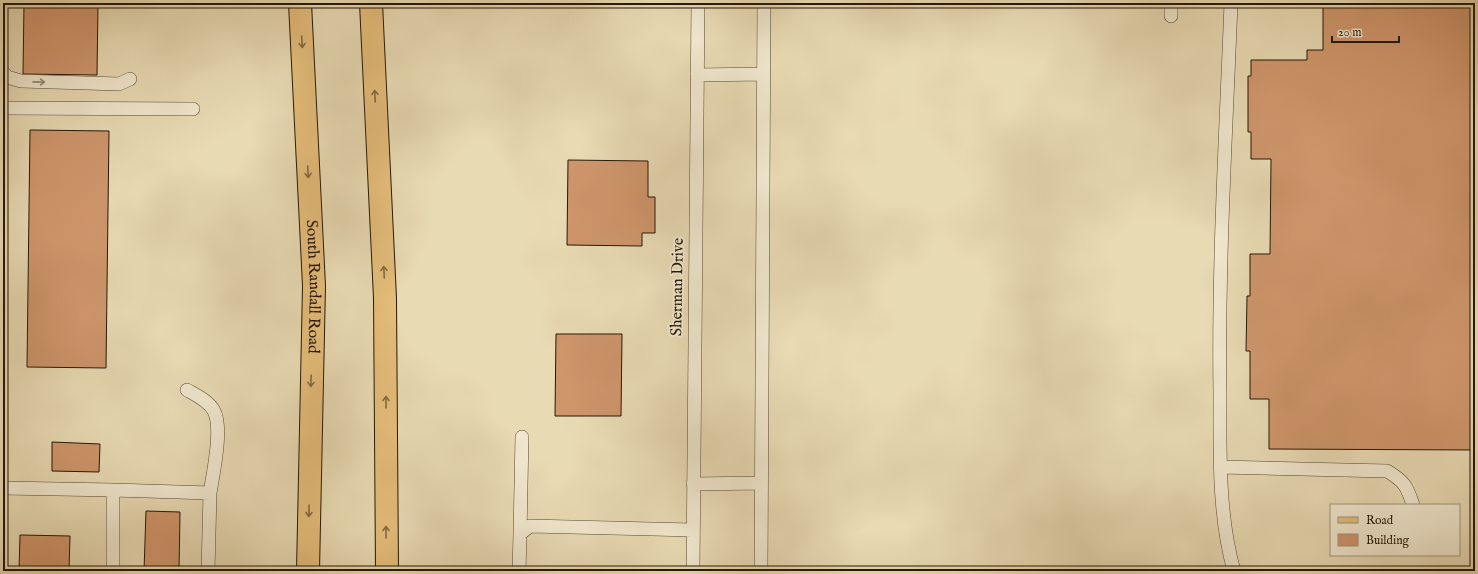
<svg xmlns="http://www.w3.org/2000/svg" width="1478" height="574" font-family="'IM FELL English',serif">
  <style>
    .building { fill: #cf966c; stroke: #251707 }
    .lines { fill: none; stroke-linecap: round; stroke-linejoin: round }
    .lane-casing { stroke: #564832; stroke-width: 14 }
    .primary-casing { stroke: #251707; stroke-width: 24 }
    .lane { stroke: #f0e7ce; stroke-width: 13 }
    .primary { stroke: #e4bd7a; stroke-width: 22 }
    .oneway { stroke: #846a40 }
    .oneway2 { stroke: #958974 }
    .labels { text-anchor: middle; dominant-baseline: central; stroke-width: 4; stroke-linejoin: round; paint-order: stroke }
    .street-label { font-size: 16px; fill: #251707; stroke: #f0e7ce }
  </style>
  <rect width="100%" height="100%" fill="#e8dab3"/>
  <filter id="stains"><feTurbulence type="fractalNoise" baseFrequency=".005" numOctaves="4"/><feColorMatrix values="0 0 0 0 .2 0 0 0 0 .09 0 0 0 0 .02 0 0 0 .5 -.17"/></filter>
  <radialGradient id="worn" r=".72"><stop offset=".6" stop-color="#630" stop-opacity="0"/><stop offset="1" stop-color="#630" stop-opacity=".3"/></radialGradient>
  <path class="building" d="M24,3H98L97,75L23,74Z
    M1323,3H1475V450L1269,449V399H1250V351H1246L1247,296H1250V254H1270L1271,159H1251V132H1248V76H1251V60H1307V50H1323Z
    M30,130L109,131L106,368L27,367Z
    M568,160L648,161V197H655V233H642V246L567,245Z
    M556,334H622L621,416H555Z
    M52,442L100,444L99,472L52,471Z
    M146,511L180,512L179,571H144Z
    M20,535L70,536L69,571H19Z
    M562,569L642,570V571H562Z"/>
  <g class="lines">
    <defs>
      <path id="lane" d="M1231,3C1226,133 1218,263 1220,393C1220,452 1218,514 1234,571
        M1171,16V3
        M3,72L7,77L21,81L119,84L130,79
        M697,75L764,74
        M3,108L193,109
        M187,390C196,395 209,401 214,411C223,428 213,474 210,493
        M1221,467L1387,471C1404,481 1407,486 1413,505
        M693,484L761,483
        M3,488L113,490V571
        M113,490L210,493L208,571
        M520,534L522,437
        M519,571L520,534L530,526L693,530
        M693,571L698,3
        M761,571L764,3"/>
      <g id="primary">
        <path id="s1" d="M300,3L314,286L308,571"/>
        <path d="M371,3L385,298L387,571"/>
      </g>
    </defs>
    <use href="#lane" class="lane-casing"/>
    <use href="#primary" class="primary-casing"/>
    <use href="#lane" class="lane"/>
    <use href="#primary" class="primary"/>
  </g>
  <defs><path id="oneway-shaft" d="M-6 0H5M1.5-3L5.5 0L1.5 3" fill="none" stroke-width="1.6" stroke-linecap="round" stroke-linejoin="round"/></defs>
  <g class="oneway">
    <use href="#oneway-shaft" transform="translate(302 42) rotate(87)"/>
    <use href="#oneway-shaft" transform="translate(375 96) rotate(-93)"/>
    <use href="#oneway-shaft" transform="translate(308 172) rotate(87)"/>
    <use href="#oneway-shaft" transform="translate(384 272) rotate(-93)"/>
    <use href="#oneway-shaft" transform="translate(311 381) rotate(92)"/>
    <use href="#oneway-shaft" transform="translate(386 402) rotate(-90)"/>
    <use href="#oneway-shaft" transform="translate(309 511) rotate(91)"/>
    <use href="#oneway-shaft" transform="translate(386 532) rotate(-90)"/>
  </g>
  <use class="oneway2" href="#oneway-shaft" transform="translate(39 82) rotate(1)"/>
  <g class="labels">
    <g class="street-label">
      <text stroke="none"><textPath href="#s1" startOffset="284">South Randall Road</textPath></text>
      <text transform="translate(678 287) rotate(-89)">Sherman Drive</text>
    </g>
  </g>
  <rect width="1478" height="574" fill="none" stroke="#e8dab3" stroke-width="16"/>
  <rect x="4" y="4" width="1470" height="566" fill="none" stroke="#251707" stroke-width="2"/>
  <rect x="8" y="8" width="1462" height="558" fill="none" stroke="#251707"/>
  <rect x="1330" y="504" width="130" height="52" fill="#f0e7ce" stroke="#9f947e"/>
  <rect x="1338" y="517" width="20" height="6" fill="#e4bd7a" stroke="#9f947e"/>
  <text x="1366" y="524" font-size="12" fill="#251707">Road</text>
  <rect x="1338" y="534" width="20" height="12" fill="#cf966c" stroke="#9f947e"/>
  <text x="1366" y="544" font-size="12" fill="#251707">Building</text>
  <path d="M1332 36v6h67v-6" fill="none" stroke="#251707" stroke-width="2"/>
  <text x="1338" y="36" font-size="12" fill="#251707" stroke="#f0e7ce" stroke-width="3" paint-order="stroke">20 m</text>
  <rect width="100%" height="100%" filter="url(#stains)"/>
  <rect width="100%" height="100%" fill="url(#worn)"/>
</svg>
